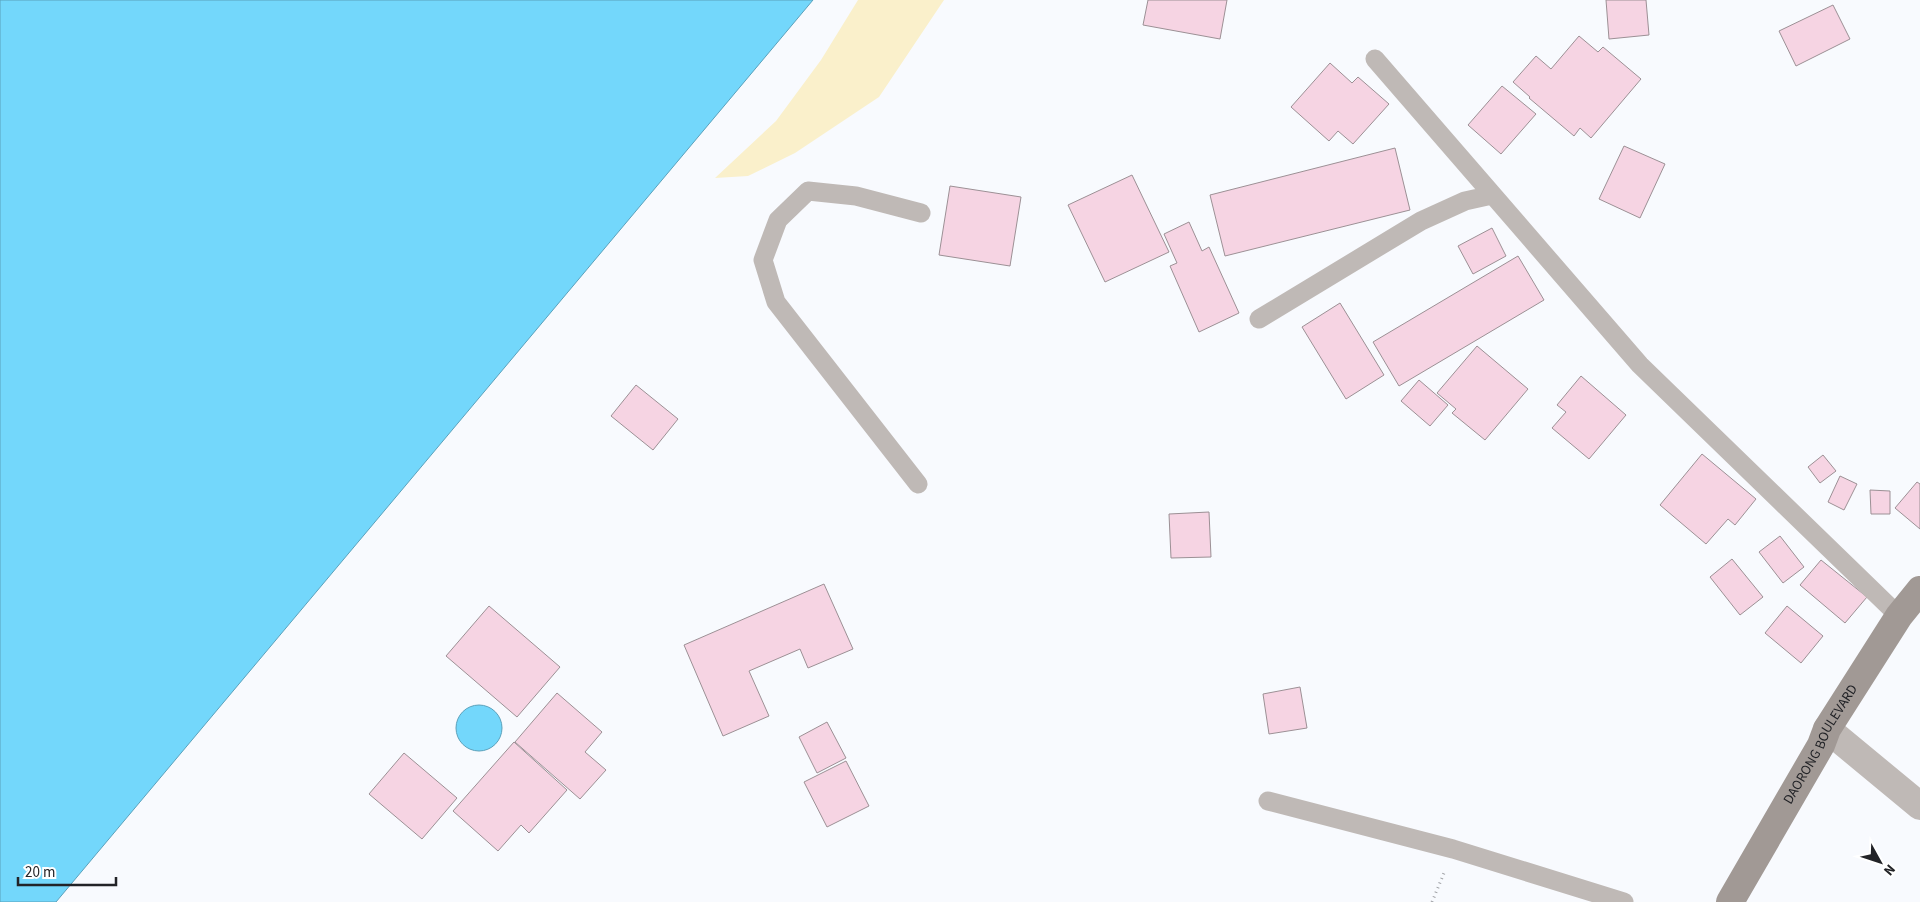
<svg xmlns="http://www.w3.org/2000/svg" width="1920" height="902" font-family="'Source Sans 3',sans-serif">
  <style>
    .sand { fill: #faf0cb }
    .water { fill: #73d7fb; stroke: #5ba1bb }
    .building { fill: #f6d4e3; stroke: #9c9095 }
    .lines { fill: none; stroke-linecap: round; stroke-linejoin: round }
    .path { stroke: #9c9ea2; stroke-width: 3; stroke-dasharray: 1 4; stroke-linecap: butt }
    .lane { stroke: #bfb9b6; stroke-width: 19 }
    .street { stroke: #bfb9b6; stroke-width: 28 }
    .secondary { stroke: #a19995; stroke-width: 28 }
    .labels { text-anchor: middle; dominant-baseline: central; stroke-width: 5; stroke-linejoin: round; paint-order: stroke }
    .street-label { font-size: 14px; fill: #222327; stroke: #fff }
  </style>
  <rect width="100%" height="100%" fill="#f8fafe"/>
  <path class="sand" d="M858,0H944L879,97L795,153L748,176L715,178L776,121L821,60Z"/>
  <path class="water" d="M0,0H813L56,902H0Z
    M456 728a23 23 0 1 1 46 0a23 23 0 1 1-46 0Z"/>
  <path class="building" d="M1148,0H1227L1220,39L1143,25Z
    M1606,0H1646L1649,35L1609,39Z
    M1833,5L1850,39L1796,66L1779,31Z
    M1579,36L1598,52L1603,47L1641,79L1591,138L1580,128L1574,136L1529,98L1530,97L1513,82L1536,56L1551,69Z
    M1330,63L1352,83L1358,77L1389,104L1353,144L1338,131L1329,141L1291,107Z
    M1502,86L1536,114L1501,154L1468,125Z
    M1624,146L1665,164L1640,218L1599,199Z
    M1395,148L1410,210L1225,256L1210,195Z
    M1132,175L1169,252L1105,282L1068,205Z
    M950,186L1021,197L1010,266L939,255Z
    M1189,222L1202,251L1209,247L1239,313L1199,332L1170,266L1177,263L1164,234Z
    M1492,228L1506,256L1473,274L1458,246Z
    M1518,256L1544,300L1399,386L1373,342Z
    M1340,303L1384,375L1346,399L1302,327Z
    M1477,346L1528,389L1485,440L1452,413L1456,409L1437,393Z
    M1581,376L1626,415L1589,459L1552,428L1566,412L1557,405Z
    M1419,380L1448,405L1430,426L1401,401Z
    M636,385L678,419L653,450L611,416Z
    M1702,454L1756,499L1735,525L1728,519L1706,544L1660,505Z
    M1823,455L1836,471L1820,483L1808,467Z
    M1840,476L1857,484L1844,510L1828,502Z
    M1917,482L1920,484V529L1895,508Z
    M1870,490L1890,491V514H1871Z
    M1209,512L1211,557L1171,558L1169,514Z
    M1780,536L1804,567L1783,583L1759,552Z
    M1732,559L1763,597L1740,615L1710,577Z
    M1821,560L1867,597L1845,623L1800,585Z
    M824,584L853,649L808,668L800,649L749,671L769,716L723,736L684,645Z
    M489,606L560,667L517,717L446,656Z
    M1787,606L1823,636L1801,663L1765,633Z
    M1300,687L1307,728L1269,734L1263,694Z
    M557,693L602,732L585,752L606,770L580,799L515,742Z
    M827,722L846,758L817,773L799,737Z
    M514,742L567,790L529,833L521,825L498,851L453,811Z
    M404,753L457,798L422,839L369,794Z
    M846,761L869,806L827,827L804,782Z"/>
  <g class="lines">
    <path class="path" d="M1432,902L1444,873"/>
    <path class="lane" d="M1375,59L1640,365L1899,616
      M1259,319L1421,221L1465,201L1492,195
      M918,484L776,302L763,260L778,220L808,191L856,196L921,213
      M1268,801L1453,849L1624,902"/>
    <path class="street" d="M1827,729L1920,806"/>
    <path class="secondary" id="s1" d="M1730,902L1821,745L1827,729L1899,616L1920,590"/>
  </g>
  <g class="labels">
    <g class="street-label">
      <text stroke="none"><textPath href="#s1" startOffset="182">DAORONG BOULEVARD</textPath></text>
    </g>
  </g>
  <g transform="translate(1880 862) rotate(130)" stroke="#ffffff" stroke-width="4" paint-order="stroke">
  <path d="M0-4L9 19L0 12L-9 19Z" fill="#222327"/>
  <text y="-8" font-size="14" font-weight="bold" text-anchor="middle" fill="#222327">N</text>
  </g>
  <path d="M18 877v8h98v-8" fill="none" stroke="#222327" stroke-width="2.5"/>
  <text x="25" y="877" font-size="15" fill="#222327" stroke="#ffffff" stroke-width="4" paint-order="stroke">20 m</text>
</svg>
